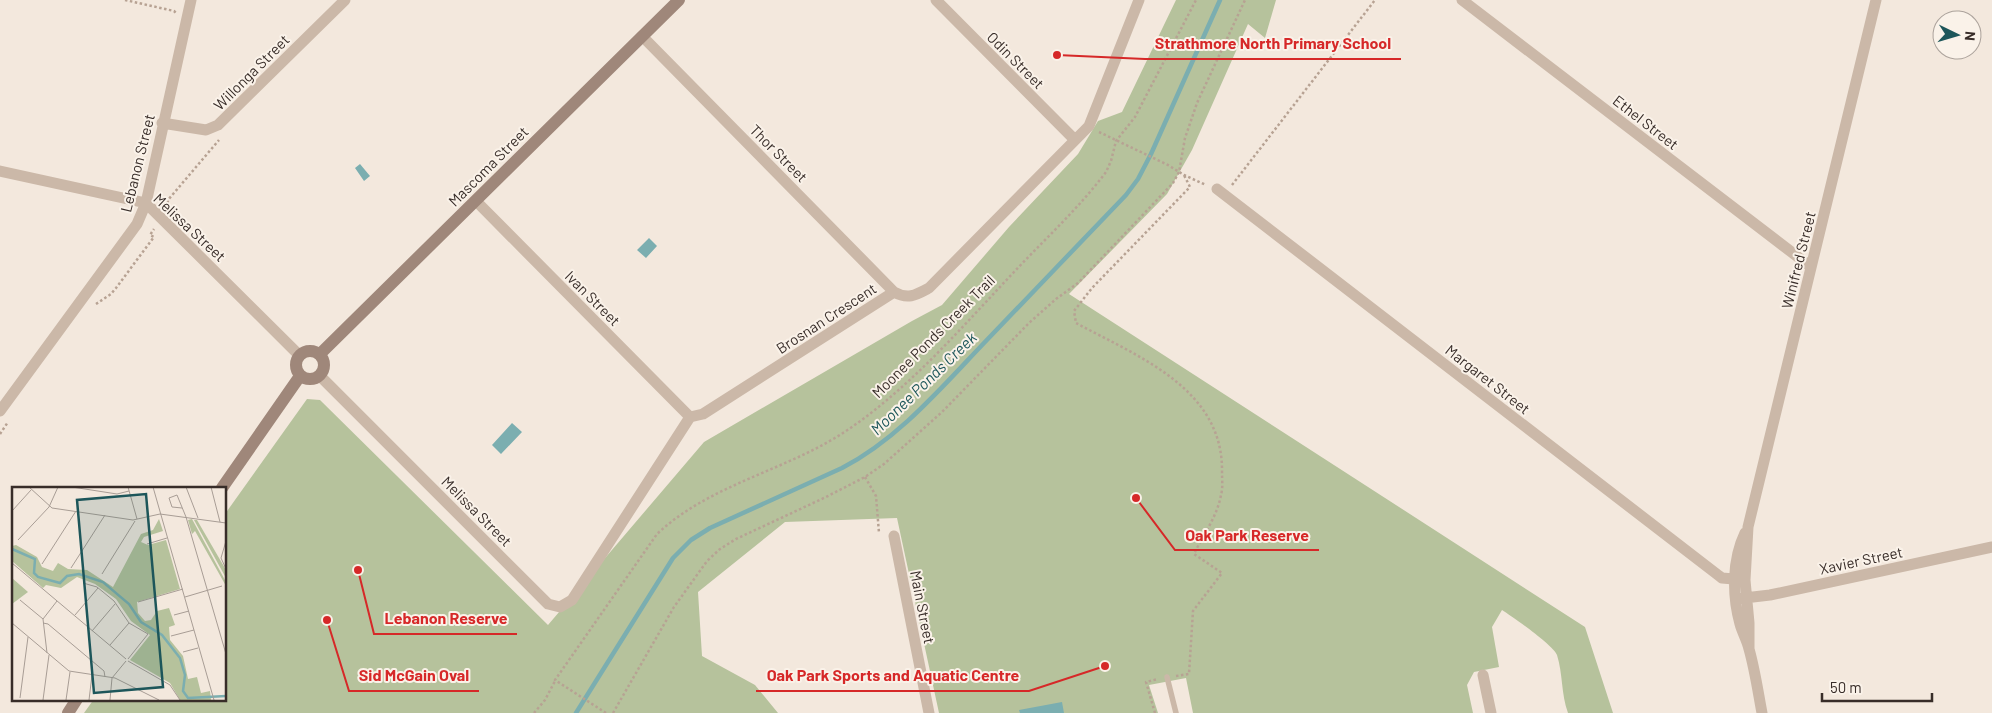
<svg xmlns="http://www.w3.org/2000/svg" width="1992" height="713" font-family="Barlow,sans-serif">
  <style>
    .green { fill: #b6c29c }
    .water { fill: #7baeb0 }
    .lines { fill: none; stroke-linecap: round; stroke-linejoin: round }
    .stream { stroke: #7baeb0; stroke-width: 4.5 }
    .path { stroke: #b7a293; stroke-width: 2.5; stroke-dasharray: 2.5 2.5; stroke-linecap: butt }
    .service { stroke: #cbb8a8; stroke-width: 5.5 }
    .minor { stroke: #cbb8a8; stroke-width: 11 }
    .secondary { stroke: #9f877a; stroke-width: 12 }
    .labels { text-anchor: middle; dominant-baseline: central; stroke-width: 4; stroke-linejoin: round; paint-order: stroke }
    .street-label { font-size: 15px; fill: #382d29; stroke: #faf2e9 }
    .water-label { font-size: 16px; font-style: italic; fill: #1d565a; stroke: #faf2e9 }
    .inset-river { fill: none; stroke: #7baeb0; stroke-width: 2.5 }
    .inset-road { fill: none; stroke: #a89d95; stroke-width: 1 }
    .view { fill: #1d565a; fill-opacity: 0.15; stroke: #1d565a; stroke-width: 2.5 }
    .inset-edge { fill: none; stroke: #382d29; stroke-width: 2.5 }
    .leader { fill: none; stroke: #d62828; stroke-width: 2 }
    .callout-dot { fill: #d62828; stroke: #faf2e9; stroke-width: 2 }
    .callout-label { font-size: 16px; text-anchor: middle; font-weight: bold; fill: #d62828; stroke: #faf2e9; stroke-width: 4; stroke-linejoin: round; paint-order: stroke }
  </style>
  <rect width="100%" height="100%" fill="#f3e8dd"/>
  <path class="green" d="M1176,0H1276L1265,38L1248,24L1192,150L1167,194L1069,294L1585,627L1613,713H1568C1561,694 1563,674 1557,655C1553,645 1513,617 1502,610L1492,627L1499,667L1474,672L1467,685L1473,713H1193L1186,678L1149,685L1158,713H939L897,518L785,522L698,592L702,656L755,685L778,713H84L94,699H225V514L307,399L320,400L548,625L704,442L912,321L942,305L1009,227L1078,154L1098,121L1122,112Z"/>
  <path class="water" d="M360,164L370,176L364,181L355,168Z
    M649,238L657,246L646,258L637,250Z
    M512,423L522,432L501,454L492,445Z
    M1062,702L1064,713H1020L1019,710Z"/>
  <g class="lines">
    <path class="stream" d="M576,713L673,558L691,540L710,528L842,468C898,439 941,388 984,343C1031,294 1079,244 1126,195L1138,179L1151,154L1220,0"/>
    <path class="path" d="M125,0L174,11L176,13
      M1099,132L1168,165L1184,175L1206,185
      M1232,185L1375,0
      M167,208L168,200L219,140
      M96,304L111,294L116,288L154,237L150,235L154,229
      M0,434L8,422
      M865,477L876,496L879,533
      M1176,676L1189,674L1193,611L1222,573L1194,554C1203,535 1217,517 1221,495C1223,488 1222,480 1222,473C1224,389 1139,357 1076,323L1074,311L1092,288L1190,187L1184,175
      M534,713L545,700L555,681
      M606,713L555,680L657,534C710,484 786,471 846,431C910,388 961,328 1014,272C1045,239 1079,208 1106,172L1111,161L1116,141L1135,117L1196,0
      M613,713L674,607L707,561L720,549L736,539L826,497L865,477L884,464L942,412L1029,323L1056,299L1078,283L1173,183L1179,172L1185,138L1197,103L1245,0
      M1155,713L1146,682L1158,679"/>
    <path class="service" d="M1167,677L1176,713"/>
    <path class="minor" d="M936,0L1075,140
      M1462,0L1811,267
      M642,36L894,292
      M162,123L206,130L218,125L345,0
      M0,171L146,203L299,355
      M1217,189L1718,575L1722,578L1745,580
      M476,201L690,417
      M320,376L548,604L560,607L572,600L690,417L703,414L894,292C908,300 916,295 929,288L1089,126L1139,0
      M0,411L137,224L146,203L191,0
      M1745,533C1732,560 1732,595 1740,624C1742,632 1747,640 1749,649C1755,670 1758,692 1762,713
      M894,536L929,713
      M1736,599L1770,595L1992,547
      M1749,648V623L1745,580L1748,527L1876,0
      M1483,675L1491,713"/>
    <path class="secondary" d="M296 365a14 14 0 1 1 28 0a14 14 0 1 1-28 0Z
      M320,354L679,0
      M222,488L300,376
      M68,713L77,699"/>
  </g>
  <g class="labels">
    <g class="street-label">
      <text transform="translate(1016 60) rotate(45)">Odin Street</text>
      <text transform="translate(251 72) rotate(-45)">Willonga Street</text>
      <text transform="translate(1646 122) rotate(38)">Ethel Street</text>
      <text transform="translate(779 153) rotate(45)">Thor Street</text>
      <text transform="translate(137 163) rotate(-76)">Lebanon Street</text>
      <text transform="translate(488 166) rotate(-45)">Mascoma Street</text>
      <text transform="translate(190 227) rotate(43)">Melissa Street</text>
      <text transform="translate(1798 260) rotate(-76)">Winifred Street</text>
      <text transform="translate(593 298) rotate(45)">Ivan Street</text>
      <text transform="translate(826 318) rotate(-33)">Brosnan Crescent</text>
      <text transform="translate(933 336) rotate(-45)">Moonee Ponds Creek Trail</text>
      <text transform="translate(1488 379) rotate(38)">Margaret Street</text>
      <text transform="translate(477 511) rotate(45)">Melissa Street</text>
      <text transform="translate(1861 560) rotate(-12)">Xavier Street</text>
      <text transform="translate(923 607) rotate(79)">Main Street</text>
    </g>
    <g class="water-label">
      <text transform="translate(923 383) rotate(-44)">Moonee Ponds Creek</text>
    </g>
  </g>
  <g transform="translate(12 487)">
    <rect width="214" height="214" fill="#f3e8dd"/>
    <path d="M147,32L151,44L132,50L129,55L136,58L154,53L168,102L125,115L126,126L133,134L139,133L145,124L157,121L163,138L157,140L158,153L171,169L176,192L185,190L189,206L198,204L199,213H168L158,196L118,173L138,148L119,134L104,112L83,97L65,90L49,101L34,98L31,101L0,74V59L4,58L25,70L30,80L41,84L46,76L56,82L75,83L101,100L129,47L141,43ZM180,32L214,95V99L183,44L180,47L176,33ZM182,33H185L214,83V91ZM0,91L16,105L0,117Z" fill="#b6c29c"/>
    <path class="inset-river" d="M0,62L23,72L22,86L26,90L48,96L55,89L67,87L91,95L117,117L129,135L150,148L168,171L173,188L171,204L176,211L214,209"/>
    <path class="inset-road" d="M17,0L40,21L121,33L148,27L214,36M60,0L105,7L117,4M116,0L125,32M141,0L202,213M174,0L186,31M199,0L208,35M170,21L160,20L157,11L165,8L174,30L214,167M0,24L19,3M6,53L37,20L46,0M214,54L209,71L214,82M135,57L155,51M0,76L114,172M30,77L64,24M59,81L93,28M90,87L123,34M71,96L85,100L102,114L117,136L136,147L116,172M173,110L210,99M8,113L31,132M126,115L171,102M63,128L86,101M162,128L177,124M0,136L57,184L103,191L147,213M31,136L36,137L92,184L93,190M80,144L103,117M159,149L182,143M98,158L117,136M171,165L186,161M35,166L31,132L45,114M116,174L158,198L168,213M8,211L16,150M31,213L37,168M54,213L58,185M77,213L80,188M98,213L100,191L114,174"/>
    <path class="view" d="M134,7L151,200L82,206L65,13Z"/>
    <rect width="214" height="214" class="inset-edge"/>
  </g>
  <path class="leader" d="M1057 55L1145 59H1401M1136 498L1175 550H1319M358 570L374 634H517M327 620L349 691H479M1105 666L1029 691H756"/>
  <g class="callout-dot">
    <circle cx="1057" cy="55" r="5"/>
    <circle cx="1136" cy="498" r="5"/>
    <circle cx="358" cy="570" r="5"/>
    <circle cx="327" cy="620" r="5"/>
    <circle cx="1105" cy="666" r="5"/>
  </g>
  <g class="callout-label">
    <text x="1273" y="49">Strathmore North Primary School</text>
    <text x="1247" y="541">Oak Park Reserve</text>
    <text x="446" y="624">Lebanon Reserve</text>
    <text x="414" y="681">Sid McGain Oval</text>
    <text x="893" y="681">Oak Park Sports and Aquatic Centre</text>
  </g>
  <g transform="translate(1957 35) rotate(95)"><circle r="24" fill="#faf2e9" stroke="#aca39c"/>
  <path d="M0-4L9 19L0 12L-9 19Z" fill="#1d565a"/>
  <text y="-8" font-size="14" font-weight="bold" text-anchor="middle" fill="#382d29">N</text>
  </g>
  <path d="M1822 693v8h110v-8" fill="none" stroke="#382d29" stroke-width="2.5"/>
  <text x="1830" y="693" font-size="15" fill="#382d29" stroke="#faf2e9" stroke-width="4" paint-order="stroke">50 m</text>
</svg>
